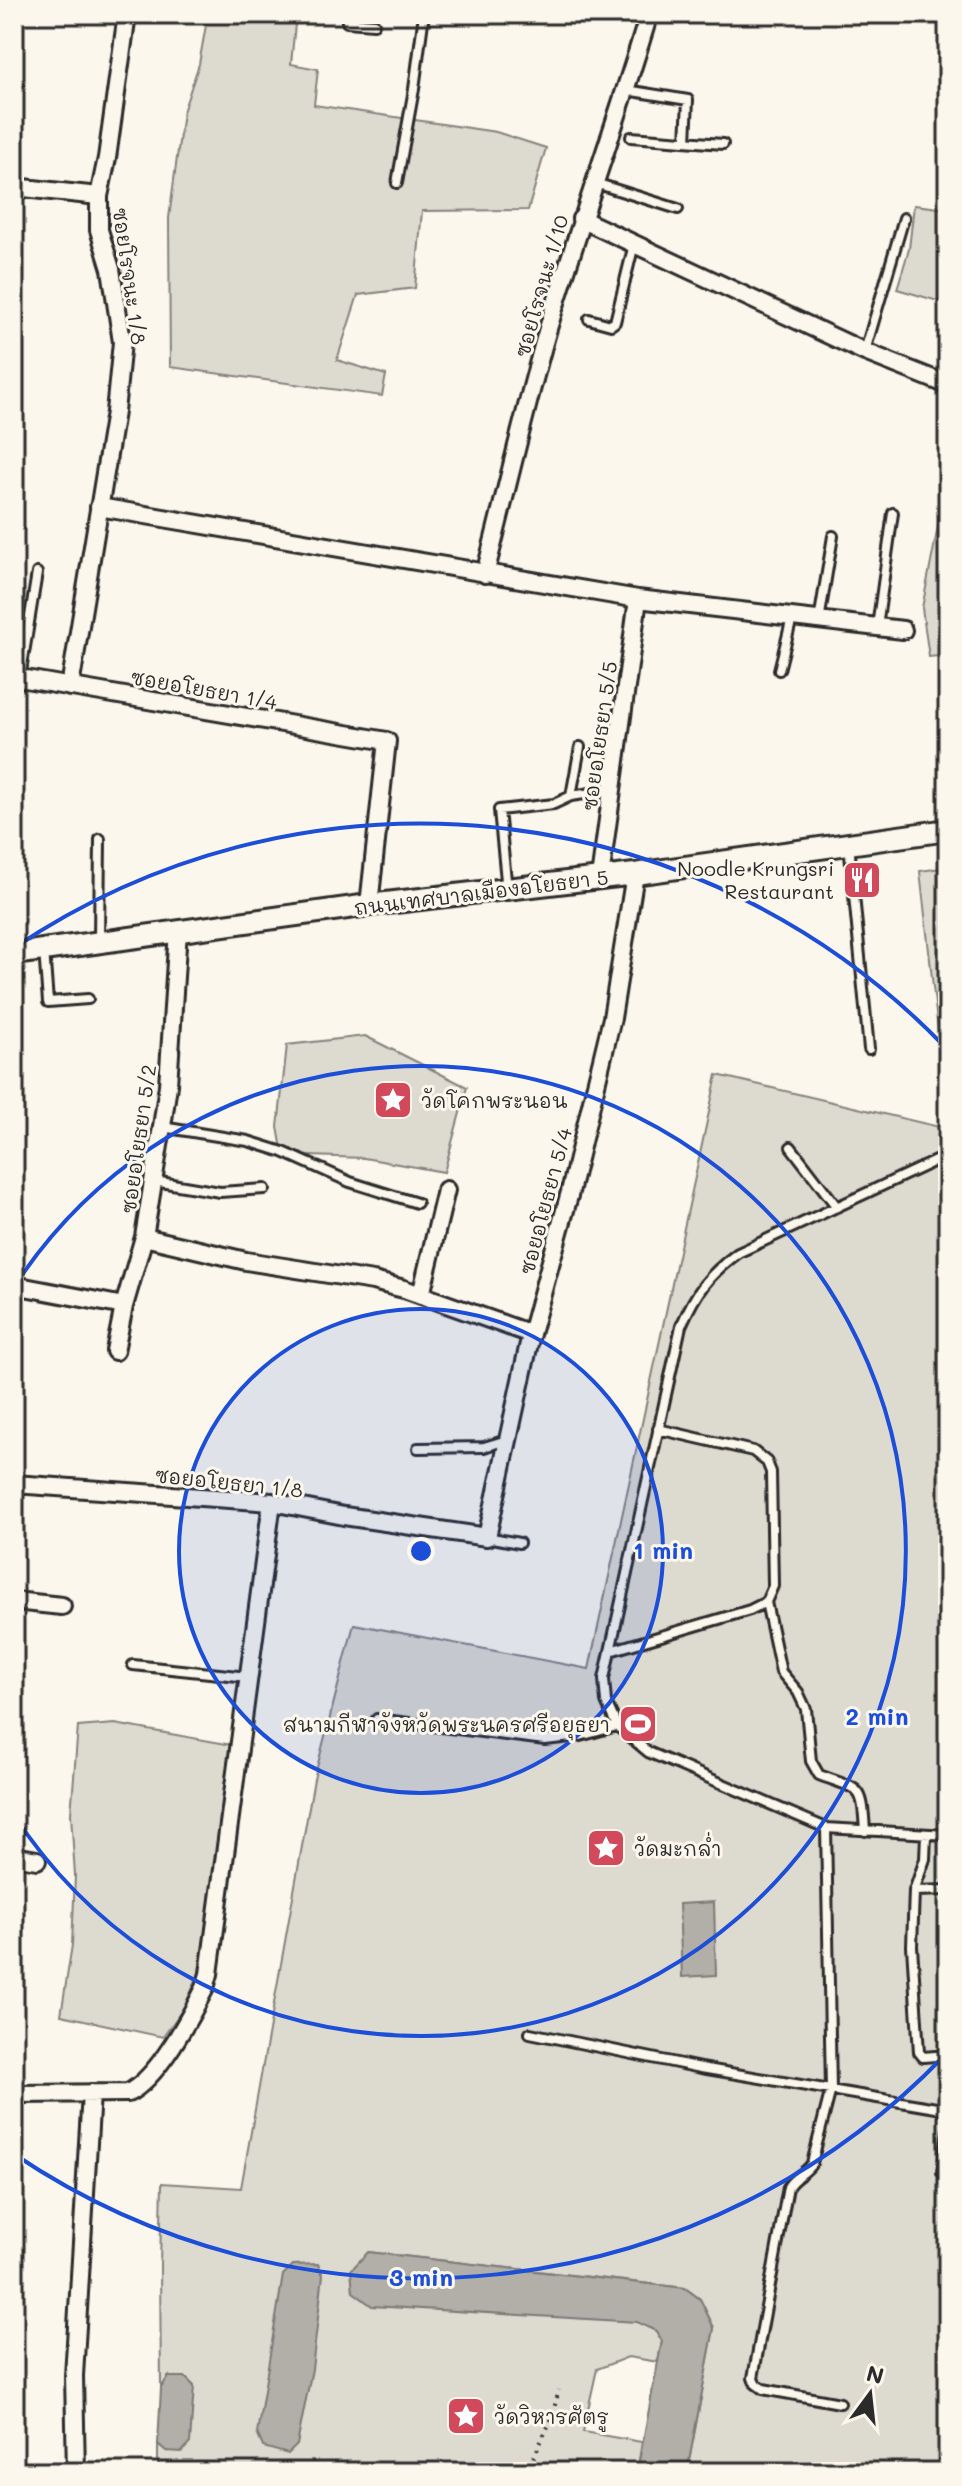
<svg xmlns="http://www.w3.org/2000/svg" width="962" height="2486" font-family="Mali,'Playpen Sans Thai',sans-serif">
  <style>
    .green { fill: #dddad0; stroke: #84827e; stroke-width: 2 }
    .water { fill: #b1afa7; stroke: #7b7a75; stroke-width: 2 }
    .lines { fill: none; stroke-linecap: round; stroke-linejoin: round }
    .service-casing { stroke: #2b2b2b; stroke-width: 14 }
    .minor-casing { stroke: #2b2b2b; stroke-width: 22 }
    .tertiary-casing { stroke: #2b2b2b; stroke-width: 26 }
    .path { stroke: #2b2b2b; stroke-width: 4; stroke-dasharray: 2 6; stroke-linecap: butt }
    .service { stroke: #fbf7ec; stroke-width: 8 }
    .minor { stroke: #fbf7ec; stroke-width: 16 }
    .tertiary { stroke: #fbf7ec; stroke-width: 20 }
    .ring { fill: none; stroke: #1d4ed8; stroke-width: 4 }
    .labels { text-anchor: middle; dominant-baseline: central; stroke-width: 6; stroke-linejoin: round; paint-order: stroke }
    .street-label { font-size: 20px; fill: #2b2b2b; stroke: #fbf7ec }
    .poi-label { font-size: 20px; fill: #2b2b2b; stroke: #fbf7ec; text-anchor: start }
    .centre { fill: #1d4ed8; stroke: #fbf7ec; stroke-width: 4 }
    .ring-label { font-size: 24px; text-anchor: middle; font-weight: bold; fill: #1d4ed8; stroke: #fbf7ec; stroke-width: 6; stroke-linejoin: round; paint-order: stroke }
  </style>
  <rect width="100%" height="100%" fill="#fbf7ec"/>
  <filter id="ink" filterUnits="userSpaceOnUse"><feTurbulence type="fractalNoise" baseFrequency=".0125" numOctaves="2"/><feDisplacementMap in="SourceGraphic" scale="16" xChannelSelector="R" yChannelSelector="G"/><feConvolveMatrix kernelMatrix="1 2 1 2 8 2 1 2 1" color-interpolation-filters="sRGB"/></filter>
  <g filter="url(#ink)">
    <path class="green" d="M208,14H296L291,64L318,69L314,105L496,132L546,148L528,210L422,211L415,288L358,295L337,360L386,375L382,396L170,367L169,218L183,112L199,64Z
      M914,205L948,209V304L897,289L909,249Z
      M947,481L948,655L929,657L922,608Z
      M948,867V1120L920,871Z
      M365,1036L467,1087L444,1172L364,1158L283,1155L278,1127L287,1045Z
      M717,1075L948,1129V2472H687L714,2328L700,2299L685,2288L368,2252L637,2322L656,2331L662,2341L658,2362L628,2357L597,2369L583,2432L642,2442L637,2472H158V2444L167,2451L169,2377L161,2388L160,2265L162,2183L241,2188L314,1779L354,1624L589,1669Z
      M115,1724L232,1745L199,1973L185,2006L163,2037L61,2015L72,1945L75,1876L71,1814L78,1727Z"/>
    <path class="water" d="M714,1902L716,1975L682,1977L679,1904Z
      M368,2252L685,2288L700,2299L714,2328L687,2472H637L662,2341L656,2331L637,2322L372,2306L353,2292L351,2270Z
      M318,2264L323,2275L312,2369L297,2445L288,2454L263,2447L257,2433L283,2275L293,2265Z
      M168,2377H185L194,2386L190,2443L182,2452L166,2451L158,2444L161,2388Z"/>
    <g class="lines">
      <defs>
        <path id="service" d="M346,14L347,22L374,24
          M626,90L688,100L686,141
          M631,137L723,144
          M397,183L414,89L424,14
          M595,183L678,209
          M589,319L611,325L615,322L634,244
          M865,351L904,218
          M819,621L833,536
          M877,627L893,513
          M779,670L792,618
          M20,678L37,573
          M571,796L580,747
          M849,844L869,1049
          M507,890L499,810L554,804L571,796L611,790
          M99,941L100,839
          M44,950L48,1002L88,999
          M162,1127L248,1141L283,1152L350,1182L417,1203
          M791,1147L837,1207
          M948,1155L738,1253C708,1275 696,1292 681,1326L604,1679L606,1702L617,1726L648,1752L826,1828L948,1835
          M154,1181L220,1192L265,1189
          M418,1448L484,1447L507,1440
          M487,1537L519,1543
          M766,1602L781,1672L798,1692L806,1709L811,1761L819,1775C862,1791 862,1784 865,1831
          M610,1651L750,1610L766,1602L773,1586L771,1472L767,1462L753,1451L658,1429
          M133,1665L248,1677
          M377,1719L545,1740L580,1736L617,1726
          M826,1828L831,2089L812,2163C806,2174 794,2176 788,2187L753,2378L756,2384L763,2389L840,2403
          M926,1835L925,1859L914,1891L912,1946L919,2052L923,2057L948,2055
          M914,1891L948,1890
          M530,2033L701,2068L948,2110
          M942,2172L948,2130"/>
        <path id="minor" d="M14,187L99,196
          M581,219L865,352L948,385
          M99,507L638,599L903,630
          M485,574C506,493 524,412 547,332C579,225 617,121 649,14
          M14,677L387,741L369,905
          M70,687L115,412L122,342L111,269L99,230V196L107,158L127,14
          M600,878L638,599
          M144,1237L246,1261L373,1281L404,1289L531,1334
          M14,1285L124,1306
          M421,1295L446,1190
          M115,1351L124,1306L144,1237L162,1127L168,1085L178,930
          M14,1484L272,1502L344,1516L487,1537L531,1334L570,1192L612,1018L635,874
          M14,1601L62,1606
          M14,1856L37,1860
          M14,2094L128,2093C158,2078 189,2019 205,1988L209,1974L272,1502
          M76,2472L74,2376L91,2093"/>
        <path id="tertiary" d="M14,954L369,905L635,874L948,830"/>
      </defs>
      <use href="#service" class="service-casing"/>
      <use href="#minor" class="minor-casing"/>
      <use href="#tertiary" class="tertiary-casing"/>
      <path class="path" d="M527,2472L551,2420L559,2390"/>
      <use href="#service" class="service"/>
      <use href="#minor" class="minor"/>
      <use href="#tertiary" class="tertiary"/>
    </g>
  </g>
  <circle cx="421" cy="1551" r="242" fill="#1d4ed8" fill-opacity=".12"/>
  <g class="ring">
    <circle cx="421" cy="1551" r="242"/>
    <path d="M14 1287A485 485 0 1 1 14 1815"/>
    <path d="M944 2056A727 727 0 0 1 14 2154M14 948A727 727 0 0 1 944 1046"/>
  </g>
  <defs>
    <symbol id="restaurant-square" viewBox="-11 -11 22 22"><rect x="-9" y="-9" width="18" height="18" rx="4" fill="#d1495b" stroke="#fbf7ec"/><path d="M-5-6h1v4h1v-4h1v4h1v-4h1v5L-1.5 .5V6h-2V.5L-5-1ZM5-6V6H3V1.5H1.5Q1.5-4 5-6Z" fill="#fff"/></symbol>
    <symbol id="sight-square" viewBox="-11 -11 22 22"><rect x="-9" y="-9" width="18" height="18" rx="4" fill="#d1495b" stroke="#fbf7ec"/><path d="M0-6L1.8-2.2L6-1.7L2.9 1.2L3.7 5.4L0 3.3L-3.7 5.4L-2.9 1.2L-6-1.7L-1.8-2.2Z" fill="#fff"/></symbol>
    <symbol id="stadium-square" viewBox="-11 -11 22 22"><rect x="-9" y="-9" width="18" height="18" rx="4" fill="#d1495b" stroke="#fbf7ec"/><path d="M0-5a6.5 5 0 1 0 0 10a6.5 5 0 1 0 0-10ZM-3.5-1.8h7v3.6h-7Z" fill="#fff"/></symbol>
  </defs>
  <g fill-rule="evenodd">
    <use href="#restaurant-square" x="840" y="858" width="44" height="44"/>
    <use href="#sight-square" x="371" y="1078" width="44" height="44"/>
    <use href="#stadium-square" x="616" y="1702" width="44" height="44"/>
    <use href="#sight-square" x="584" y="1826" width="44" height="44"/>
    <use href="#sight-square" x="444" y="2394" width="44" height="44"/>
  </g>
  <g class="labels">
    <g class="street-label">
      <text transform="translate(130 276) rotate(82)">ซอยโรจนะ 1/8</text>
      <text transform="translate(541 286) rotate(-74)">ซอยโรจนะ 1/10</text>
      <text transform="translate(204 689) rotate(10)">ซอยอโยธยา 1/4</text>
      <text transform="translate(599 736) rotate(-82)">ซอยอโยธยา 5/5</text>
      <text transform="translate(481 892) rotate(-7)">ถนนเทศบาลเมืองอโยธยา 5</text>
      <text transform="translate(138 1139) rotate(-82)">ซอยอโยธยา 5/2</text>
      <text transform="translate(545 1201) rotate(-75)">ซอยอโยธยา 5/4</text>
      <text transform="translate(229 1482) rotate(6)">ซอยอโยธยา 1/8</text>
    </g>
    <g class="poi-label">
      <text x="834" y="868" text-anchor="end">Noodle Krungsri<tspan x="834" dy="23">Restaurant</tspan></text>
      <text x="421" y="1100">วัดโคกพระนอน</text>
      <text x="610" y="1724" text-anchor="end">สนามกีฬาจังหวัดพระนครศรีอยุธยา</text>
      <text x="634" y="1848">วัดมะกล่ำ</text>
      <text x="494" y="2416">วัดวิหารศัตรู</text>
    </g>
  </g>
  <circle cx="421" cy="1551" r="12" class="centre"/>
  <g class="ring-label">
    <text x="663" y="1559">1 min</text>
    <text x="877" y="1725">2 min</text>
    <text x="421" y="2286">3 min</text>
  </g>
  <rect width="962" height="2486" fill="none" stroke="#fbf7ec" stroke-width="48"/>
  <rect x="24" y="24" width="914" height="2438" fill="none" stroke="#2b2b2b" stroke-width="3" filter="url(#ink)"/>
  <g transform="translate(870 2394) rotate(15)" stroke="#fbf7ec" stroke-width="6" paint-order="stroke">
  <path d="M0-6L14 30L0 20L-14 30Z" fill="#2b2b2b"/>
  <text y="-12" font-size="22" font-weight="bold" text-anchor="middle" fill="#2b2b2b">N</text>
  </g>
</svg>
